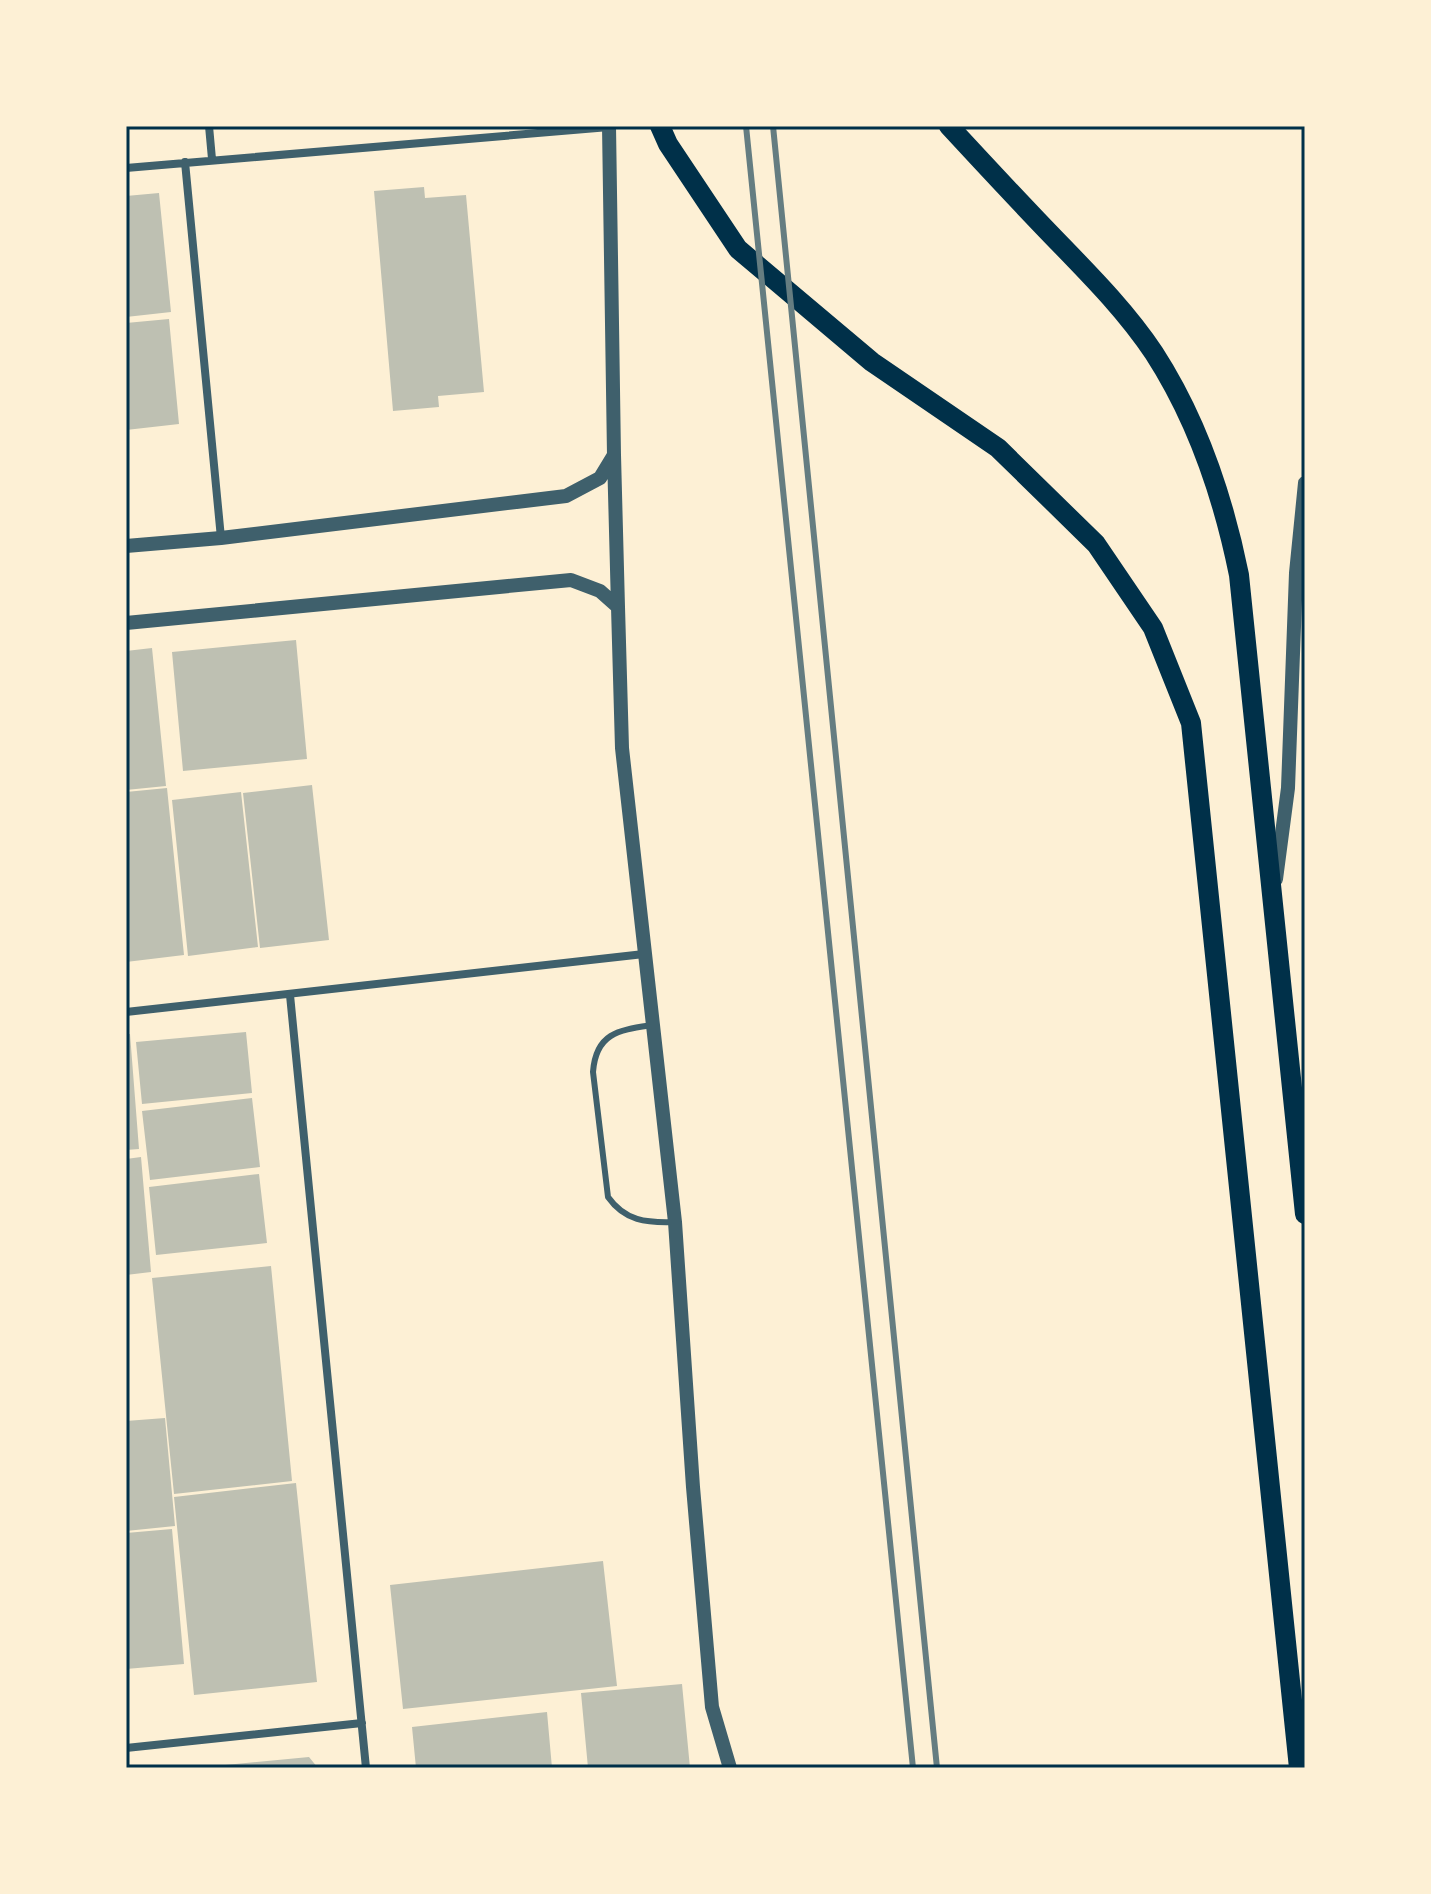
<svg xmlns="http://www.w3.org/2000/svg" width="1431" height="1894" font-family="'PT Sans Narrow',sans-serif">
  <style>
    .building { fill: #bec0b2 }
    .lines { fill: none; stroke-linecap: round; stroke-linejoin: round }
    .service { stroke: #3f606c; stroke-width: 6 }
    .minor { stroke: #3f606c; stroke-width: 8 }
    .tertiary { stroke: #3f606c; stroke-width: 14 }
    .primary { stroke: #003049; stroke-width: 20 }
    .rail { stroke: #657d81; stroke-width: 6 }
    .neatline { fill: none; stroke: #003049; stroke-width: 3 }
  </style>
  <rect width="100%" height="100%" fill="#fdf0d5"/>
  <path class="building" d="M424,187L425,198L466,195L484,392L438,396L439,407L393,411L374,191Z
    M159,193L171,312L126,317V196Z
    M169,319L179,424L126,430V323Z
    M296,640L307,759L183,771L172,652Z
    M152,648L166,786L126,790V651Z
    M312,785L329,940L260,948L243,793Z
    M167,788L184,955L126,962V792Z
    M241,792L258,947L188,956L172,800Z
    M246,1032L252,1093L142,1104L136,1042Z
    M126,1034H130L139,1149L126,1150Z
    M252,1098L260,1167L150,1180L142,1111Z
    M141,1157L151,1272L126,1275V1159Z
    M259,1174L267,1243L156,1255L149,1187Z
    M271,1266L292,1481L174,1494L152,1278Z
    M165,1418L175,1526L126,1531V1421Z
    M296,1483L317,1682L194,1695L174,1497Z
    M172,1529L184,1664L126,1669V1533Z
    M603,1561L617,1686L403,1709L390,1585Z
    M682,1684L690,1768H588L581,1693Z
    M547,1712L552,1768H416L412,1727Z
    M309,1757L318,1768H215V1766Z"/>
  <g class="lines">
    <path class="service" d="M653,1025C620,1030 596,1032 593,1072L608,1197C625,1221 646,1223 675,1222"/>
    <path class="minor" d="M209,126L212,159
      M185,162L221,538
      M126,168L609,127
      M290,995L366,1768
      M126,1012L644,954
      M126,1748L362,1723"/>
    <path class="tertiary" d="M614,455L618,607
      M126,546L221,538L566,496L600,478L614,455L609,126
      M126,623L571,580L600,591L618,607L622,748L675,1222L693,1487L712,1707L730,1768
      M1276,879L1288,788L1296,573L1305,483"/>
    <path class="primary" d="M660,126L668,144L738,249L872,362L998,448L1096,544L1153,628L1191,723L1299,1768
      M949,126C986,166 1024,207 1062,246C1095,280 1128,314 1154,353C1198,421 1223,496 1239,575L1305,1214"/>
    <path class="rail" d="M746,126L913,1768
      M773,126L937,1768"/>
  </g>
  <rect width="1431" height="1894" fill="none" stroke="#fdf0d5" stroke-width="256"/>
  <rect x="128" y="128" width="1175" height="1638" class="neatline"/>
</svg>
